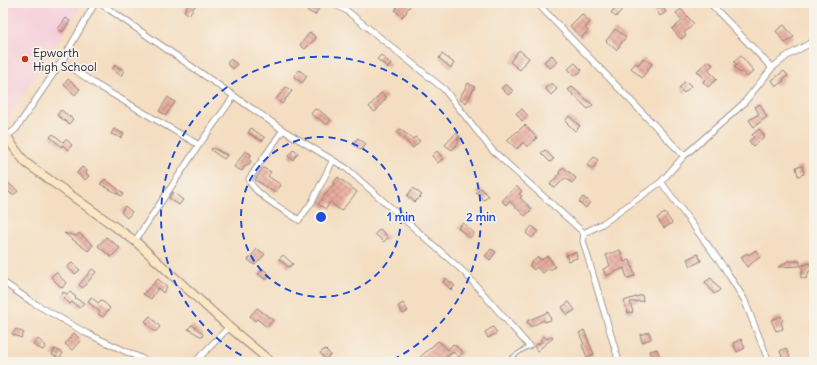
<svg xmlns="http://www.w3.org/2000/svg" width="817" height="365" font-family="Delius,sans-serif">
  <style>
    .built { fill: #f5cfdb }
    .building { fill: url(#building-cross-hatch) }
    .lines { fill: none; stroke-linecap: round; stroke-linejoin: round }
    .lane-casing { stroke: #8b807e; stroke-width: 4 }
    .street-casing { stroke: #8b807e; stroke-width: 7 }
    .secondary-casing { stroke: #8b807e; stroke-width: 10 }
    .lane { stroke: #fff; stroke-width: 2.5 }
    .street { stroke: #fff; stroke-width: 5.5 }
    .secondary { stroke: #fce6c4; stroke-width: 8 }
    .ring { fill: none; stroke: #1d4ed8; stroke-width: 2; stroke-dasharray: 7 5 }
    .poi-dot { fill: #c8321e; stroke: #f7f3e8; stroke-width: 1.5 }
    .labels { text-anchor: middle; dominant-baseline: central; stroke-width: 3.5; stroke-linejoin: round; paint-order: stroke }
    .poi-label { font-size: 12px; fill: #22223b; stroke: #f7f3e8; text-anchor: start }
    .centre { fill: #1d4ed8; stroke: #f7f3e8; stroke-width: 2 }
    .ring-label { font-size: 12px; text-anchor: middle; font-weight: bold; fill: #1d4ed8; stroke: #f7f3e8; stroke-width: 3.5; stroke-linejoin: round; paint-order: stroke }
  </style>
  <defs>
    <pattern id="building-cross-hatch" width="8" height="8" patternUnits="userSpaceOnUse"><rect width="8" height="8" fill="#e9ab9d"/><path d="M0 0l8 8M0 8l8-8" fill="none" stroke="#bc8b81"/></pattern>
  </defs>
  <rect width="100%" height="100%" fill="#f7f3e8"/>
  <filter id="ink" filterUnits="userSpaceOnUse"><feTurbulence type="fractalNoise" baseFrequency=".025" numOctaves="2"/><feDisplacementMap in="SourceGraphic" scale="8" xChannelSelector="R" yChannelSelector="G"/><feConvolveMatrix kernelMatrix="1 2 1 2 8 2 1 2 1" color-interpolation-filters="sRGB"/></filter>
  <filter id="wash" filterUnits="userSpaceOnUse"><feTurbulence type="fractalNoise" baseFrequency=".012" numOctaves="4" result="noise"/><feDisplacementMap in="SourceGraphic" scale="16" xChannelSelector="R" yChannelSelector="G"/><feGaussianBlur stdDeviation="0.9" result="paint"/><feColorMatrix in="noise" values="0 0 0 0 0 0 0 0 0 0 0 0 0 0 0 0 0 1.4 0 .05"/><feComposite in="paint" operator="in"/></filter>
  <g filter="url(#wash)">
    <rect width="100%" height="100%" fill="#f4ddc0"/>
    <path class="built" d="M3,3H83L7,119L3,116Z"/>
    <g id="blocks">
      <path class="building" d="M189,3H197L189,15L184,11Z
        M294,3H318L321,5L315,15Z
        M399,3H412L406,11L407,12L402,17L395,10L397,8L396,7Z
        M617,5L622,9L616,17L611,13Z
        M662,6L666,12L660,16L656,9Z
        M681,9L694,24L684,33L686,35L681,39L672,29L682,21L676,13Z
        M582,14L590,22L585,28L588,31L581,38L570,26Z
        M66,18L70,21L63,32L58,29Z
        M784,25L794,37L785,43L776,31Z
        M615,29L626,37L616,50L606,41Z
        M310,32L316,38L305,49L300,45Z
        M519,50L529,58L520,70L510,62Z
        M442,54L454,63L451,68L439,58Z
        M381,55L391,64L388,68L377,59Z
        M552,55L558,62L550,68L544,62Z
        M741,56L754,71L747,77L742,71L740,73L734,67L737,65L734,62Z
        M643,58L652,64L642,78L631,68L636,63L638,65Z
        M230,59L237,64L233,69L227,64Z
        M708,61L713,65L708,70L717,79L708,87L703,82L705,79L697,71Z
        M575,63L582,70L575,76L568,69Z
        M115,65L124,70L121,76L112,69Z
        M299,70L307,76L302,83L294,77Z
        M784,71L788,76L783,79L784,81L776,86L772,80Z
        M68,79L80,89L75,95L64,85Z
        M686,81L691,86L684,93L679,88Z
        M468,83L475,87L466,103L459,99Z
        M552,83L557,89L551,95L545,88Z
        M506,84L513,91L508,95L501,88Z
        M286,87L292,91L282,104L276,99Z
        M572,87L593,105L588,109L568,90Z
        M381,93L387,97L375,112L369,107Z
        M168,97L175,102L166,115L159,111Z
        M760,104L767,117L754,127L749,120L759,114L755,107Z
        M315,109L317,110L318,109L331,120L326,125L317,117L316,118L311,114Z
        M522,109L528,116L522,121L516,113Z
        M61,110L73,119L69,124L57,115Z
        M569,116L580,126L575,131L565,121Z
        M525,125L537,138L527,147L523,142L517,149L507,140Z
        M251,128L265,138L262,141L248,133Z
        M114,129L124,134L121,138L111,134Z
        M400,129L413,139L415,137L420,141L413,148L397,133Z
        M759,129L765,136L753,146L749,141L754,137L752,135Z
        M456,133L460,137L457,140L459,142L452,150L445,145Z
        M53,134L63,142L66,139L72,145L68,150L63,145L62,147L50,137Z
        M358,138L366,144L361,150L353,144Z
        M212,148L227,155L224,159L211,150Z
        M294,149L298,153L293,160L288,156Z
        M545,150L554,159L550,162L541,153Z
        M245,151L251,154L249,159L251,161L248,166L246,165L242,171L234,167Z
        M437,151L443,158L438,163L432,156Z
        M594,157L598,160L593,169L587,165Z
        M802,166L804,174L798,176L796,167Z
        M82,167L87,171L86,173L89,176L85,180L77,173Z
        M563,167L576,178L572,183L565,178L555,188L550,184L560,173L559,172Z
        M263,168L271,172L268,176L281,185L275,193L262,184L255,180Z
        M338,177L357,192L341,211L330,202L326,209L318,204L334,184L333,183Z
        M105,179L123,193L122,196L100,184Z
        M7,182L18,191L13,195L3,188Z
        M516,186L522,191L519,194L522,196L520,198L532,209L525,216L509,201L506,205L502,201Z
        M413,188L422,195L415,202L407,196Z
        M481,188L489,196L484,200L476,193Z
        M173,192L183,200L179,205L169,198Z
        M583,197L590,202L586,208L579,202Z
        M125,206L132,212L127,218L121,212Z
        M665,213L672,223L664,228L657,218Z
        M463,223L474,233L470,238L458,228Z
        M532,226L538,231L532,238L526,233Z
        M380,229L388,237L384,242L375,234Z
        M64,233L77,236L79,233L93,245L88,251Z
        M106,237L120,248L111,257L98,246Z
        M257,249L265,254L255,265L248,260Z
        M491,249L496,252L490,260L485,256Z
        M620,250L624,262L630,260L635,276L627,278L624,268L606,276L603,269L610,266L606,255Z
        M756,250L760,257L747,267L741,257L747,253L748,255Z
        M576,252L577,258L568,261L566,255Z
        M698,254L701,261L691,266L687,259Z
        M283,255L293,264L289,267L279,259Z
        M548,256L555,267L550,270L549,268L543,273L536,267L534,270L529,265L538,257L541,260Z
        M790,260L791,261H800V266L778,267Z
        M72,263L80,270L75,274L67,267Z
        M810,263L812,270L809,271L806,279L800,277L803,271L801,266Z
        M92,269L96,272L83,288L79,285Z
        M263,269L270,275L266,280L258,274Z
        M56,272L66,283L62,288L51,277Z
        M446,278L455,286L451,290L443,282Z
        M711,278L720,290L714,294L705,282Z
        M158,279L167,287L163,293L158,288L151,299L143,294Z
        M63,292L67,294L70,292L76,297L75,298L84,303L79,308L72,302L70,304L63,298L64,297L62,295Z
        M642,295L643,301L630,302L633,312L628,313L624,301Z
        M91,297L98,303L101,300L110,308L103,317L98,314L100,312L88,302Z
        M569,302L575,310L567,315L562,307Z
        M403,303L408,311L403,314L398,306Z
        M257,308L273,320L267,327L257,319L255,321L250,316Z
        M548,312L551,320L545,322L544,320L530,327L527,321Z
        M150,316L160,327L155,332L147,324V323L145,321Z
        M781,316L783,321L781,322L783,329L776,331L771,320Z
        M192,325L203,334L202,337L188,329Z
        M493,327L497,333L488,338L485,332Z
        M16,329L24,333L21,338L12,334Z
        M584,330L594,354L587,357L582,345L584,344L579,333Z
        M649,332L651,339L642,342L640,335Z
        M74,333L81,340L72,350L65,344Z
        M544,336L547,339L552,336L553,338L537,351L534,346L542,342L540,340Z
        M38,339L46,346L43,350L33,345Z
        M741,339L745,348L737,352L733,343Z
        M438,341L448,350L453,344L463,352L459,357L453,352L444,359L446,362H423L419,358Z
        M786,348L790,357L783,360L780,351Z
        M55,349L63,353L60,358L52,355Z
        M325,349L331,355L325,359L320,353Z
        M657,349L660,357L654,360L650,351Z"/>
    </g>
  </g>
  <g filter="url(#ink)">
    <use href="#blocks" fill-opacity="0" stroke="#8b807e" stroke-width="1"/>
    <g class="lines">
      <defs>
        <path id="lane" d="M505,362L529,346"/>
        <path id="street" d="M333,3L347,11L444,89L492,150L584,233L583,241L619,362
          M537,3L684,156
          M710,3L772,68
          M62,61L95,84L199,145L234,96L100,3
          M234,96L283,130L346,168L465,273L529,346
          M283,130L249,179C252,193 287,212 299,220L312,202L333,160
          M7,136L16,129L62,61L95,3
          M584,233L602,224L661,182
          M135,241L199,145
          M3,282L32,302L86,333L149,362
          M195,362L229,327
          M769,362L744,299L723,266L661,182L684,156L743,104L772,68L787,56L814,41"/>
        <path id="secondary" d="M3,130L15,149L26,163L135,241L229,327L271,362"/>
      </defs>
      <use href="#lane" class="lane-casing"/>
      <use href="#street" class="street-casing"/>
      <use href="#secondary" class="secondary-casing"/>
      <use href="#lane" class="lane"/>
      <use href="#street" class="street"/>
      <use href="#secondary" class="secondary"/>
    </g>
  </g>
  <g class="ring">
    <circle cx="321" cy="217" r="80"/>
    <path d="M252 361A160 160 0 1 1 390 361"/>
  </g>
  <circle class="poi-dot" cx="25" cy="59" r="4"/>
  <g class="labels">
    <g class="poi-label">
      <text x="33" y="52">Epworth<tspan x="33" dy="14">High School</tspan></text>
    </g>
  </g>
  <circle cx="321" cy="217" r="6" class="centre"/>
  <g class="ring-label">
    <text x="401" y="221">1 min</text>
    <text x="481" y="221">2 min</text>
  </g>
  <rect width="817" height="365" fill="none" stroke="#f7f3e8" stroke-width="16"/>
</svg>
